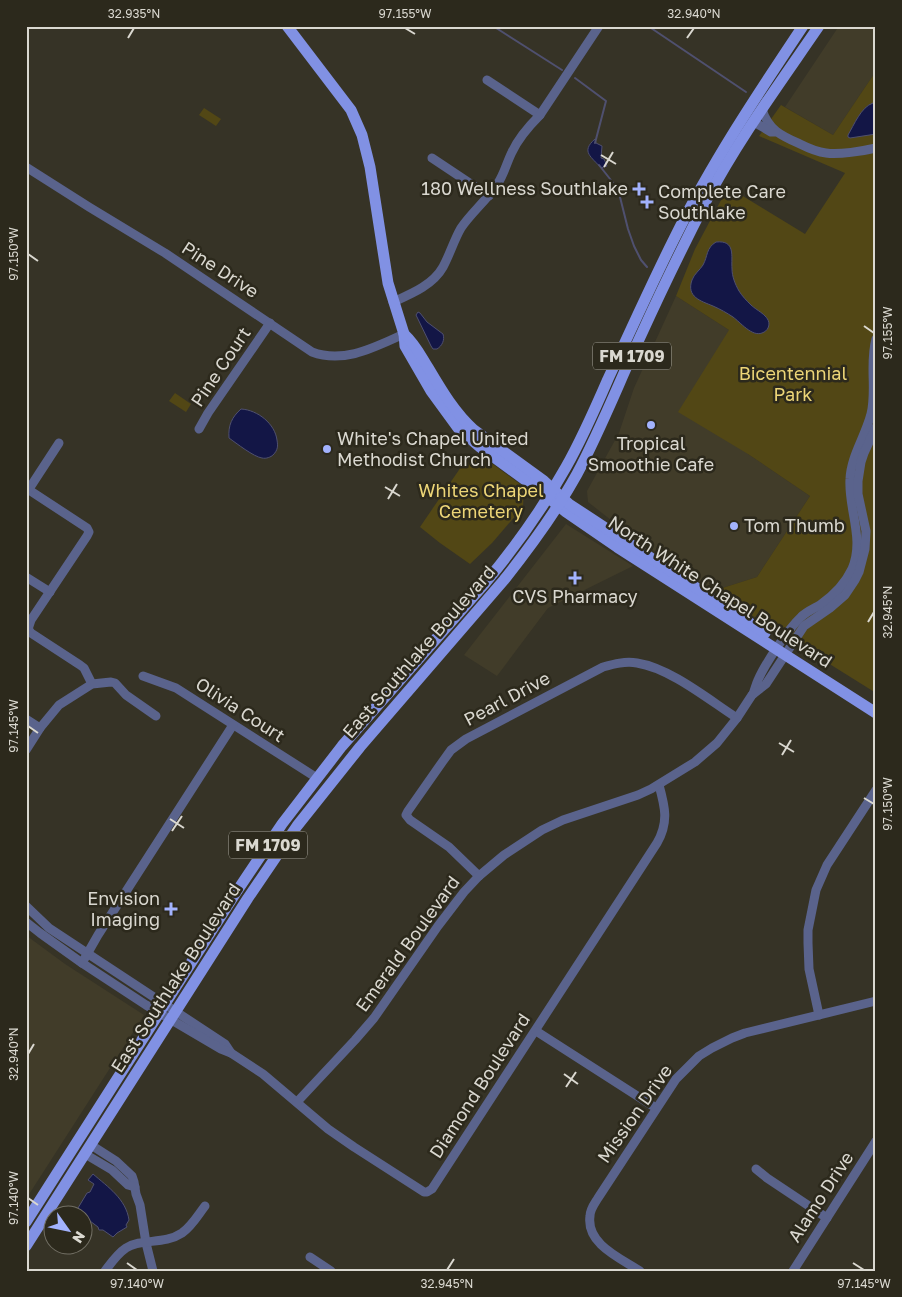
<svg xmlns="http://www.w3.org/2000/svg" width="902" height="1297" font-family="'Golos Text',sans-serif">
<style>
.built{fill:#413c29}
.green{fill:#524715}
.water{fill:#131646;stroke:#4f506f}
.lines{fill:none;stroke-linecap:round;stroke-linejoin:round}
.stream{stroke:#4f506f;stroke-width:2}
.minor{stroke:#5a638c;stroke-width:9}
.major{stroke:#8191e4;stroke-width:11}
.ticks{fill:none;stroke:#dad8d0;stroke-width:2}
.poi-dot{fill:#a2b2fd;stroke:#2c291c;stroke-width:2}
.labels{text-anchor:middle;stroke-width:5;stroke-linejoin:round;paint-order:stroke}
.shield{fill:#2c291c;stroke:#a6a49a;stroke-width:1}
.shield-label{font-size:16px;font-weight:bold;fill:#dad8d0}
.poi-label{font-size:18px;fill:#dad8d0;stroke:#2c291c;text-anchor:start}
.street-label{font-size:18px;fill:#dad8d0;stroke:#2c291c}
.park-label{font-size:18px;fill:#ecd577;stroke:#2c291c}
.neatline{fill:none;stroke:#dad8d0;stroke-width:2}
.ticks-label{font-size:12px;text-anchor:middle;fill:#dad8d0}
</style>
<rect width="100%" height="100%" fill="#363326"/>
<!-- built -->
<g class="built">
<polygon points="839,26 876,26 876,71 833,135 785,107"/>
<polygon points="676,296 729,330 748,454 810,496 757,577 713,591 625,531 588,502 587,491 619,433 634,388"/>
<polygon points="566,524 633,566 548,608 497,676 464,655"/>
<polygon points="26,936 27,936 65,964 144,1015 26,1199"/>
</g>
<!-- green -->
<g class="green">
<polygon points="876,71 876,693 713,591 757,577 810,496 748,454 678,412 729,330 676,296 695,249 728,187 805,234 845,173 759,136 781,105 833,135"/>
<polygon points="204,108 221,119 216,126 199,115"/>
<polygon points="175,393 191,404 186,412 169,401"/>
<polygon points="483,457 524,487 523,507 492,543 470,564 440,543 420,527 463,464"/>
</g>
<!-- water -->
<g class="water">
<path d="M873,103L876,104V134L850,138L848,137V135C854,125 861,107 873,103Z"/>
<path d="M595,139L596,143L602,146L601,158L604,159L607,166L601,168C592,157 580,152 595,139Z"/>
<path d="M716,242C736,240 731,256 732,269C732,276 735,284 739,291C742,296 747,301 751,305C757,311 773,317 768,328C767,330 765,332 762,333C752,337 740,322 733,317C727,313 720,309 713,306C701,301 686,297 692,280C694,274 700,270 703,265C708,256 706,248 716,242Z"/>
<path d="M418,312L420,313L427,322L443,334C445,340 442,346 437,349H433L431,346L416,315Z"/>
<path d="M241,409C258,410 275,424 277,440C278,446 278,450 273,455C271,457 266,459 262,458C254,457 236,443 229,438C228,425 232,417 241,409Z"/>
<path d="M93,1174C108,1187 126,1199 129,1220L126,1225L127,1227L117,1233L113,1237L103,1230H99L98,1227L90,1221L83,1219L82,1214H76L75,1213L87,1193L90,1192L94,1184L88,1180Z"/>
</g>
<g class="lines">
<!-- stream -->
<g class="stream">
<polyline points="493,26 562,70"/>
<polyline points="648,26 746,92"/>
<polyline points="575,78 606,101 595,143"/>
<polyline points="599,165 618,189 628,229 634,246 641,260 647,267"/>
</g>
<!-- minor -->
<g class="minor">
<polyline points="487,80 540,115"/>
<path d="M762,109C768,130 782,136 800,144C808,148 817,152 826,153C839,155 863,151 876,148"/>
<polyline points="754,122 771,132 775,132"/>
<polyline points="432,158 489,196"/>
<path d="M26,167L89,207L165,253L312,352C344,364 375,347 404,334"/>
<path d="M393,302C411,294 433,285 443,267C450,254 454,240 461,228C472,212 487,200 498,183C504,174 507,162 512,152C519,137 529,126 540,115L599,26"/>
<polyline points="199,429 208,413 270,323"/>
<polyline points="26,488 87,528 89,532 87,536 31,620 28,629 31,633 80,665 84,668 92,684"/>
<polyline points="29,489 59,443"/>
<polyline points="26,577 50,592"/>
<polyline points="143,676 176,688 317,778"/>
<path d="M753,694C755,689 756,684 758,680C765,664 788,629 801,617C806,612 813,609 820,605C833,596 845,584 852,569C865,539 848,509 850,479C851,456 865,437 871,414C877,390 869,364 876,339"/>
<polyline points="26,719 40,728"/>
<polyline points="26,750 40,728 59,705 92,684 111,682 115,683 126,695 156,716"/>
<path d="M479,876L449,847L410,820L406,815L408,811L443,761L451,750L466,739L603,667C614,664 625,661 637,663C670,668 709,700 737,718"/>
<polyline points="26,906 49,928 225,1044 231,1053"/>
<path d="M26,922L40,933L82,963L146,1005L221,1049L231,1053L263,1074L328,1129L354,1147L424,1192H427L432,1189L657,843C669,822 665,807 659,785"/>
<polyline points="82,963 98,935 233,725"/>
<polyline points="819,1015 809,969 808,943 808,930 816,890 827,865 876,790"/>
<polyline points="536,1031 656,1108"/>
<polyline points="297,1102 355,1040 374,1018 438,926 464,892 479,876 504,855 542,830 563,820 638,795 651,789 695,762 717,743 737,718 752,695 766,684 804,626 830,608 845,595 855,580 859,572 865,549 866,531 858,494 858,481 861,462 864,453 876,427"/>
<polyline points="91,1145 116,1161 132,1176 134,1182 136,1194 140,1205 146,1243 153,1271"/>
<polyline points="85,1154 112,1170 128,1185 135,1187"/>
<polyline points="756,1169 767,1178 827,1218"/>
<polyline points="310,1257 331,1271"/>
<path d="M105,1271C111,1263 117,1254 126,1248C142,1238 164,1245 182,1233C192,1226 198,1215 205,1206"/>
<path d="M640,1271C620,1258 586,1244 590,1216C590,1209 595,1203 598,1198L676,1079L699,1056L712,1048L732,1038L745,1033L876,1001"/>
<polyline points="793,1271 876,1141"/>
</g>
<!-- major -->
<g class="major">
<polyline points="287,26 351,110 362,135 370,167 388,283 404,334 405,346 431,391 458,428 480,447 539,490 566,512 617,547 876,713"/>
<path d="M404,334C416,345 420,355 429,369C442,391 455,413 474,430L544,481L569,504L765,633"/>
<path d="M26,1222L235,894L282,824L342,746L486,582C516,546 543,508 566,467C582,439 595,409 608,379C630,332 651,285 674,239C711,164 757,95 803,26"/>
<path d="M26,1246L248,898L297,826L360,747L504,580C531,546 556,512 577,474C601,429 620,380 642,333C662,289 684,244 706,201C738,140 780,83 819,26"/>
</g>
</g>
<!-- ticks -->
<path class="ticks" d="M405,28L415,34M128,38L134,28M687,38L694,28M601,155L616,164M604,167L613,152M28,254L38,261M864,326L874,333M385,487L400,496M388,499L397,484M868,622L874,612M28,726L38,733M779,743L794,752M782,755L791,740M864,798L874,804M170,819L184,828M172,831L182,816M28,1054L34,1044M564,1074L578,1084M566,1087L576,1072M28,1198L38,1205M127,1263L137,1270M853,1263L864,1270M447,1270L454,1259"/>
<!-- markers -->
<g class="poi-dot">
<path d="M636.5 181.5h5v5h5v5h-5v5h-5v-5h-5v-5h5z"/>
<path d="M644.5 194.5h5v5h5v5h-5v5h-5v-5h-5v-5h5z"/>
<circle cx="651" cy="425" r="5"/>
<circle cx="327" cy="449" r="5"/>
<circle cx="734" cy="526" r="5"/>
<path d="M572.5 570.5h5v5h5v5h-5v5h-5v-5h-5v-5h5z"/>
<path d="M168.5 901.5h5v5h5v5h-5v5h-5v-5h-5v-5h5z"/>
</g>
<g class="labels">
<!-- shield labels -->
<g class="shield">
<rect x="593" y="342.5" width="78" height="27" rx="4"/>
<rect x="229" y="831.5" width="78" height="27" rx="4"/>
</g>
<g class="shield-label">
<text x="632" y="362">FM 1709</text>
<text x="268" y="851">FM 1709</text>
</g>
<!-- poi labels -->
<g class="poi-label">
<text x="628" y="195" text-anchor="end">180 Wellness Southlake</text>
<text x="658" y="198">Complete Care<tspan x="658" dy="21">Southlake</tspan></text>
<text x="337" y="445">White's Chapel United<tspan x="337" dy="21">Methodist Church</tspan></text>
<text x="651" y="450" text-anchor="middle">Tropical<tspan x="651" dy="21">Smoothie Cafe</tspan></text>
<text x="744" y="532">Tom Thumb</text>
<text x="575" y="603" text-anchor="middle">CVS Pharmacy</text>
<text x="160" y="905" text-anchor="end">Envision<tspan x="160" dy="21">Imaging</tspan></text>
</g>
<!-- street labels -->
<g class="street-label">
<text transform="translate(220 270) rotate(33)" y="6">Pine Drive</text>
<text transform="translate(221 367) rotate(-56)" y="6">Pine Court</text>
<text transform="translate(720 592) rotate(33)" y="6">North White Chapel Boulevard</text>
<text transform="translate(419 652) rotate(-49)" y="6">East Southlake Boulevard</text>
<text transform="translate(507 699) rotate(-28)" y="6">Pearl Drive</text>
<text transform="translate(240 710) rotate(33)" y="6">Olivia Court</text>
<text transform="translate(408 944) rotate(-54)" y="6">Emerald Boulevard</text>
<text transform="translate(176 978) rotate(-57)" y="6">East Southlake Boulevard</text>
<text transform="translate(480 1086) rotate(-57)" y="6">Diamond Boulevard</text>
<text transform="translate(635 1114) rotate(-55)" y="6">Mission Drive</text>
<text transform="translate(821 1197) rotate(-57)" y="6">Alamo Drive</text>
</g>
<!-- park labels -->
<g class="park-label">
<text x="793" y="380">Bicentennial<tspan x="793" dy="21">Park</tspan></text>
<text x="481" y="497">Whites Chapel<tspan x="481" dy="21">Cemetery</tspan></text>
</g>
</g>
<!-- border -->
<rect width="902" height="1297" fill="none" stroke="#2c291c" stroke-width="55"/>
<!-- north arrow -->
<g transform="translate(68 1230) rotate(123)"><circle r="24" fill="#2c291c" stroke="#726f64"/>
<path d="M0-4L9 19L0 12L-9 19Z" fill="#a2b2fd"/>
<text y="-8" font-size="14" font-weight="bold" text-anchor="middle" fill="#dad8d0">N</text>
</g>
<rect x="28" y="28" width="846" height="1242" class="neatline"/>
<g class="ticks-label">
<text x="134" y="18">32.935°N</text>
<text x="405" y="18">97.155°W</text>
<text x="694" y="18">32.940°N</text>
<text transform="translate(14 254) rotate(-90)" y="4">97.150°W</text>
<text transform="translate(888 333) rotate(-90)" y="4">97.155°W</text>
<text transform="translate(888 612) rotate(-90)" y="4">32.945°N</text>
<text transform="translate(14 726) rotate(-90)" y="4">97.145°W</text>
<text transform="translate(888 804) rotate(-90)" y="4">97.150°W</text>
<text transform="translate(14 1054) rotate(-90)" y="4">32.940°N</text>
<text transform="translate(14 1198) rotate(-90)" y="4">97.140°W</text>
<text x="137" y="1288">97.140°W</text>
<text x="447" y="1288">32.945°N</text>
<text x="864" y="1288">97.145°W</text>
</g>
</svg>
